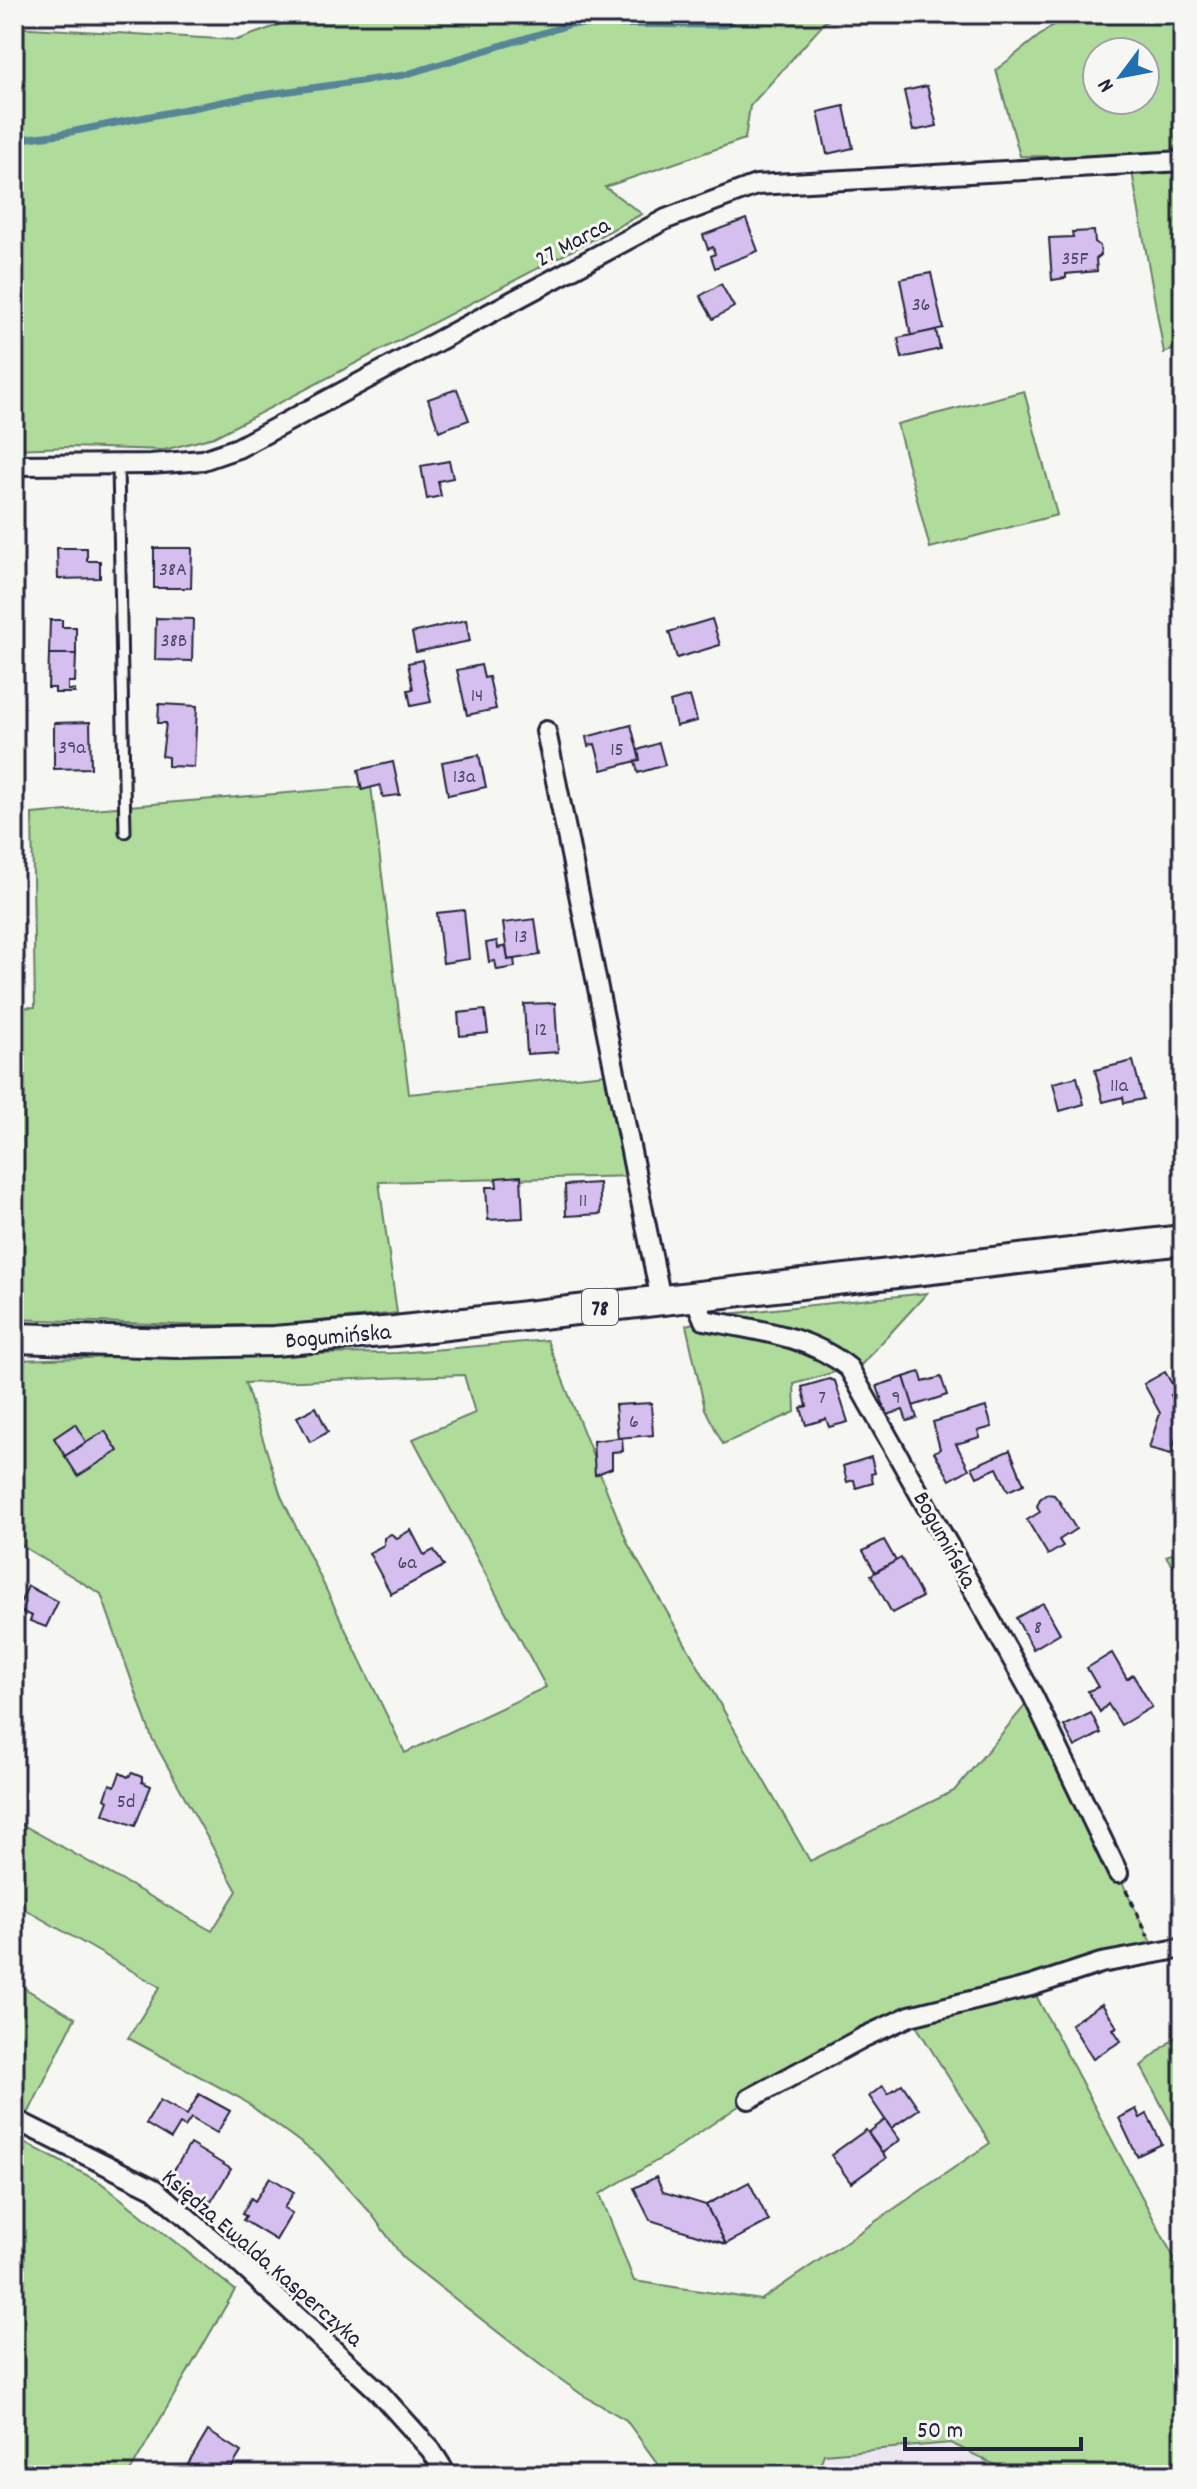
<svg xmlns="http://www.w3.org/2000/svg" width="1197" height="2489" font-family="Dekko,sans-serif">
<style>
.built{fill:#ece6f1}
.green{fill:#afdc9a;stroke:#687f6a;stroke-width:2;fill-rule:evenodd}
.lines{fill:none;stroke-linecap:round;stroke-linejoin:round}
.stream{stroke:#568597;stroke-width:7}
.building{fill:#d5bfef;stroke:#22223b;stroke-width:2}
.service-casing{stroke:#22223b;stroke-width:15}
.minor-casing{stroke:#22223b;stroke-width:24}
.primary-casing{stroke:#22223b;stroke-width:34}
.path{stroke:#22223b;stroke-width:4;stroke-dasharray:6 6;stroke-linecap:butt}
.service{stroke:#f6f6f2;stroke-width:9}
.minor{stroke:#f6f6f2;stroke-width:18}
.primary{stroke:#f6f6f2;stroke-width:28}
.labels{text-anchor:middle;stroke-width:6;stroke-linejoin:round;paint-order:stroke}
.number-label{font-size:20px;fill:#4f4968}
.shield{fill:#f6f6f2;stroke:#626272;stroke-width:2}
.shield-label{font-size:22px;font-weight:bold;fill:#22223b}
.street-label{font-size:24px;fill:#22223b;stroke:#f6f6f2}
</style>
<rect width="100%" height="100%" fill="#f6f6f2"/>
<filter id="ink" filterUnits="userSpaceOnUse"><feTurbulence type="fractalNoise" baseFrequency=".0125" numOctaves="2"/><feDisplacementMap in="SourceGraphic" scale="16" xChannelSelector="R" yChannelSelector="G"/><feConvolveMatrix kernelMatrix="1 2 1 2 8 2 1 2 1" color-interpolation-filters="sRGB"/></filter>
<g filter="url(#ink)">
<!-- built -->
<polygon class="built" points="951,2443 1015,2475 816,2475 824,2454"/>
<!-- green -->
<g class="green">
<polygon points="309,14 841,14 826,21 750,106 745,139 605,187 642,214 214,437 164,450 70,447 14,449 14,27 237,40"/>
<path d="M1067,14H1183V154L1119,157L1020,156L996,70ZM1097,52H1145V100H1097Z"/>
<polygon points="1183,168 1183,346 1164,353 1132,172"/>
<polygon points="1024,391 1057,515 930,548 897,424"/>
<polygon points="371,786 409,1094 615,1073 636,1176 379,1182 397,1313 281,1325 181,1325 14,1319 14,1008 35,1007 32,814"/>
<polygon points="927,1293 862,1364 794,1384 795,1412 723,1444 705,1409 686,1325 728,1314"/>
<path d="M547,1340L628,1544L810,1861L954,1791L1033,1696L1156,1953L1031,1986L1183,2275V2475H1015L951,2443L824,2454L816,2475H670L660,2467L626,2420L581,2394L539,2364L404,2259L370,2212L319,2156L240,2098L128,2038L160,1987L14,1903V1820L212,1931L237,1891L152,1738L101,1594L22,1546H14V1360L189,1355L397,1353ZM464,1375L475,1413L413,1439L546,1687L405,1753L281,1496L245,1383ZM910,2016L990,2143L761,2300L634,2281L600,2194L665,2156L749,2099Z"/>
<polygon points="1183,1550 1183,1582 1166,1556"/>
<polygon points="14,1982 75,2018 28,2114 14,2108"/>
<polygon points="1183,2031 1183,2146 1141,2066"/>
<polygon points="14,2137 100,2182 235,2290 128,2475 14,2475"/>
</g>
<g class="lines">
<!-- stream -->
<polyline class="stream" points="14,140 60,134 247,97 404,75 572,24 724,25 741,14"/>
</g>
<!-- building -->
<g class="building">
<polygon points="927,86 937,126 913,131 904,91"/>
<polygon points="844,106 853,148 827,154 818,112"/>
<polygon points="746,219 758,251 715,268 711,256 715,254 713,247 708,249 703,235"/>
<polygon points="1094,231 1095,242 1100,246 1101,255 1096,259 1097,271 1066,274 1066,278 1052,280 1049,238 1073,237 1072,232"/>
<polygon points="931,273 943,328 911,336 900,279"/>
<polygon points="721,284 734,307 713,319 700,296"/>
<polygon points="936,330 940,349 902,358 898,338"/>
<polygon points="457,389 469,420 439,431 428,399"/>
<polygon points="449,461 453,478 438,481 441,496 427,499 421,466"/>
<polygon points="57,548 87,548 87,561 100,561 100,578 58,579"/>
<polygon points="154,548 192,548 191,588 154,588"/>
<polygon points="156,618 193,619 192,661 155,660"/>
<polygon points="712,619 720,645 677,658 669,632"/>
<polygon points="50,620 62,620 62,627 76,627 76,654 49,654"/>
<polygon points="466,620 470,641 416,652 412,633"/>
<polygon points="49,654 76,654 75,682 68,682 68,690 75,690 75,693 55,693 55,688 48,688"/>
<polygon points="422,660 431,702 411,706 408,690 413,689 408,663"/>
<polygon points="481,665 484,678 489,677 496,709 467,715 457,670"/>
<polygon points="690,696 697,721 676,726 670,702"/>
<polygon points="159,704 197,706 194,767 168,766 168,757 162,756 166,723 158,723"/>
<polygon points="90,722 91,768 54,769 54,723"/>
<polygon points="631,725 640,760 602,770 595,744 588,746 586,737"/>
<polygon points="659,743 665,765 638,773 635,761 640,760 638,750"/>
<polygon points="479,755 486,787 448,795 442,762"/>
<polygon points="393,762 400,795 383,797 380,785 362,790 358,770"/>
<polygon points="464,910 469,959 443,963 437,913"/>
<polygon points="535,919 540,955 508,960 503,923"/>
<polygon points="497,941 498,948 506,946 508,960 514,959 515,967 497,970 495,961 489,962 486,943"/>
<polygon points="555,1003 558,1052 527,1054 524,1004"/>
<polygon points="485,1010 488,1033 460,1036 458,1013"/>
<polygon points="1133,1061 1143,1099 1124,1103 1123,1097 1103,1102 1095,1070"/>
<polygon points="1077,1077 1084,1104 1060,1111 1053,1083"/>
<polygon points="521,1176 523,1218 488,1220 486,1187 497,1187 496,1178"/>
<polygon points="599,1183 601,1214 566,1216 565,1185"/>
<polygon points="920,1372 923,1382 941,1377 947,1395 913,1406 904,1377"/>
<polygon points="1165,1372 1177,1392 1171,1395 1174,1400 1183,1395 1183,1425 1179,1428 1171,1454 1149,1448 1160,1413 1144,1384"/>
<polygon points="904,1377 917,1418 907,1421 903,1410 887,1415 877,1386"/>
<polygon points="829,1379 835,1381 848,1422 829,1427 826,1419 806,1425 801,1408 807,1406 802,1387"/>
<polygon points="651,1403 653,1435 618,1438 615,1405"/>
<polygon points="316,1407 328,1432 310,1442 297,1417"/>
<polygon points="986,1407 992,1427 978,1431 980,1437 956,1444 969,1469 950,1480 934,1452 940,1449 933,1422"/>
<polygon points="75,1424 86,1442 65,1456 54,1438"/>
<polygon points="105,1431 118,1451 78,1476 65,1456"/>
<polygon points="618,1438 622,1438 623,1451 612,1452 612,1468 595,1475 593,1441"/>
<polygon points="1010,1450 1024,1484 1008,1491 997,1468 977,1477 972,1467"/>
<polygon points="871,1457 875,1473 871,1474 873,1483 856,1488 854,1480 847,1482 843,1466"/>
<polygon points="1047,1494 1054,1495 1059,1501 1076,1529 1059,1540 1063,1546 1048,1555 1027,1520 1040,1512 1037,1506 1040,1499"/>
<polygon points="411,1530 424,1555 434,1550 444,1566 391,1594 369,1553 384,1545 384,1538 391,1534 397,1538"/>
<polygon points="884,1540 896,1561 875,1572 863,1551"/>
<polygon points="901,1558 922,1597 892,1613 871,1575"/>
<polygon points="28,1586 58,1602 46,1627 30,1621 32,1616 17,1610"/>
<polygon points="1043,1603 1060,1633 1033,1649 1016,1618"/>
<polygon points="1112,1653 1127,1679 1133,1675 1152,1707 1121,1725 1108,1704 1100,1712 1088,1691 1098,1687 1087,1668"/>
<polygon points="1091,1713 1101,1733 1075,1747 1064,1726"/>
<polygon points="120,1773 128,1777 132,1773 142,1777 142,1782 151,1786 135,1826 103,1814 108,1801 105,1799 110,1784 115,1786"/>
<polygon points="1102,2004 1117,2027 1113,2029 1121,2041 1093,2059 1071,2024"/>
<polygon points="902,2084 919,2109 891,2128 869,2096 883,2086 888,2094"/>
<polygon points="199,2094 230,2111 217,2133 191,2118 185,2127 180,2124 171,2139 146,2124 160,2100 187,2115"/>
<polygon points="1136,2109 1140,2118 1147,2114 1162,2144 1137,2156 1119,2118"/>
<polygon points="885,2120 900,2140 882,2153 868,2133"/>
<polygon points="866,2130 886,2158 851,2183 831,2155"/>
<polygon points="190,2144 231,2169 211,2202 169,2178"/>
<polygon points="270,2177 294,2192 284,2208 292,2213 276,2240 243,2220 246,2216 242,2214 251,2198 255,2201"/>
<polygon points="656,2177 663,2192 706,2205 726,2244 650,2220 634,2188"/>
<polygon points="749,2182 769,2221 726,2244 706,2205"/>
<polygon points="208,2431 241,2452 227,2475 202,2475 187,2466"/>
</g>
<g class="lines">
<defs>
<polyline id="service" points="118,465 125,832"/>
<g id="minor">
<polyline points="14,465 150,464 203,460 238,448 666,219 756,185 1183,161"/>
<polyline points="546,731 661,1300"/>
<path d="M695,1298L704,1320C755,1330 809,1335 849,1368L1033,1696L1118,1873"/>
<polyline points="749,2099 864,2037 910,2016 1031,1986 1101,1963 1183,1948"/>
<polyline points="14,2119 154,2189 227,2252 377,2390 431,2450 447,2475"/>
</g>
<polyline id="primary" points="14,1338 176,1343 274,1341 395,1331 1183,1240"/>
</defs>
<!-- service casing -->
<use href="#service" class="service-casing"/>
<!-- minor casing -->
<use href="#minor" class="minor-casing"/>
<!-- primary casing -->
<use href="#primary" class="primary-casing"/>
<!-- path -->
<polyline class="path" points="1126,1890 1148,1936"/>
<!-- service -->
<use href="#service" class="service"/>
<!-- minor -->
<use href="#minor" class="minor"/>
<!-- primary -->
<use href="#primary" class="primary"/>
</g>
</g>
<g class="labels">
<!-- number labels -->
<g class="number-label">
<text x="1075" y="264">35F</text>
<text x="921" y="310">36</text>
<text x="173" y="575">38A</text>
<text x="174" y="646">38B</text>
<text x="477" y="701">14</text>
<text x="72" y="753">39a</text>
<text x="617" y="755">15</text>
<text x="464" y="782">13a</text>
<text x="521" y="942">13</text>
<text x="541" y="1035">12</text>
<text x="1119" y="1091">11a</text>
<text x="583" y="1206">11</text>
<text x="822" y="1403">7</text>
<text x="896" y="1403">9</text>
<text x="634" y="1427">6</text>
<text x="407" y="1568">6a</text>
<text x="1038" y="1633">8</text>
<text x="126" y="1807">5d</text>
</g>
<!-- shield labels -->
<rect class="shield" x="582" y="1289" width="36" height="36" rx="6"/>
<g class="shield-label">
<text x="600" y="1315">78</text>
</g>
<!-- street labels -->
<g class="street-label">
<text transform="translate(572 241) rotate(-28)" y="8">27 Marca</text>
<text transform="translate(338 1335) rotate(-5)" y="8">Bogumińska</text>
<text transform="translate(946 1539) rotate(61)" y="8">Bogumińska</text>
<text transform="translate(263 2257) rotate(41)" y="8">Księdza Ewalda Kasperczyka</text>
</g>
</g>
<!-- margin -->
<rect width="1197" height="2489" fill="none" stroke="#f6f6f2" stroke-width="48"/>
<rect x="24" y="24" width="1149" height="2441" fill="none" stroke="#22223b" stroke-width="3" filter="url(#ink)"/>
<!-- north arrow -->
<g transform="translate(1121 76) rotate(238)"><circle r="38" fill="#f6f6f2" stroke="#a1a1a9" stroke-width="2"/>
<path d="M0-6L14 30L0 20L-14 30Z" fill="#1f6fb2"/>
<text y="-12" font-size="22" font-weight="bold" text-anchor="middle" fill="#22223b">N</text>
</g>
<!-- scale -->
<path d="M905 2437v12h176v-12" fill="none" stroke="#22223b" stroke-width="4"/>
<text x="917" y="2437" font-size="24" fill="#22223b" stroke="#f6f6f2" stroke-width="6" paint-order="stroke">50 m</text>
</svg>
